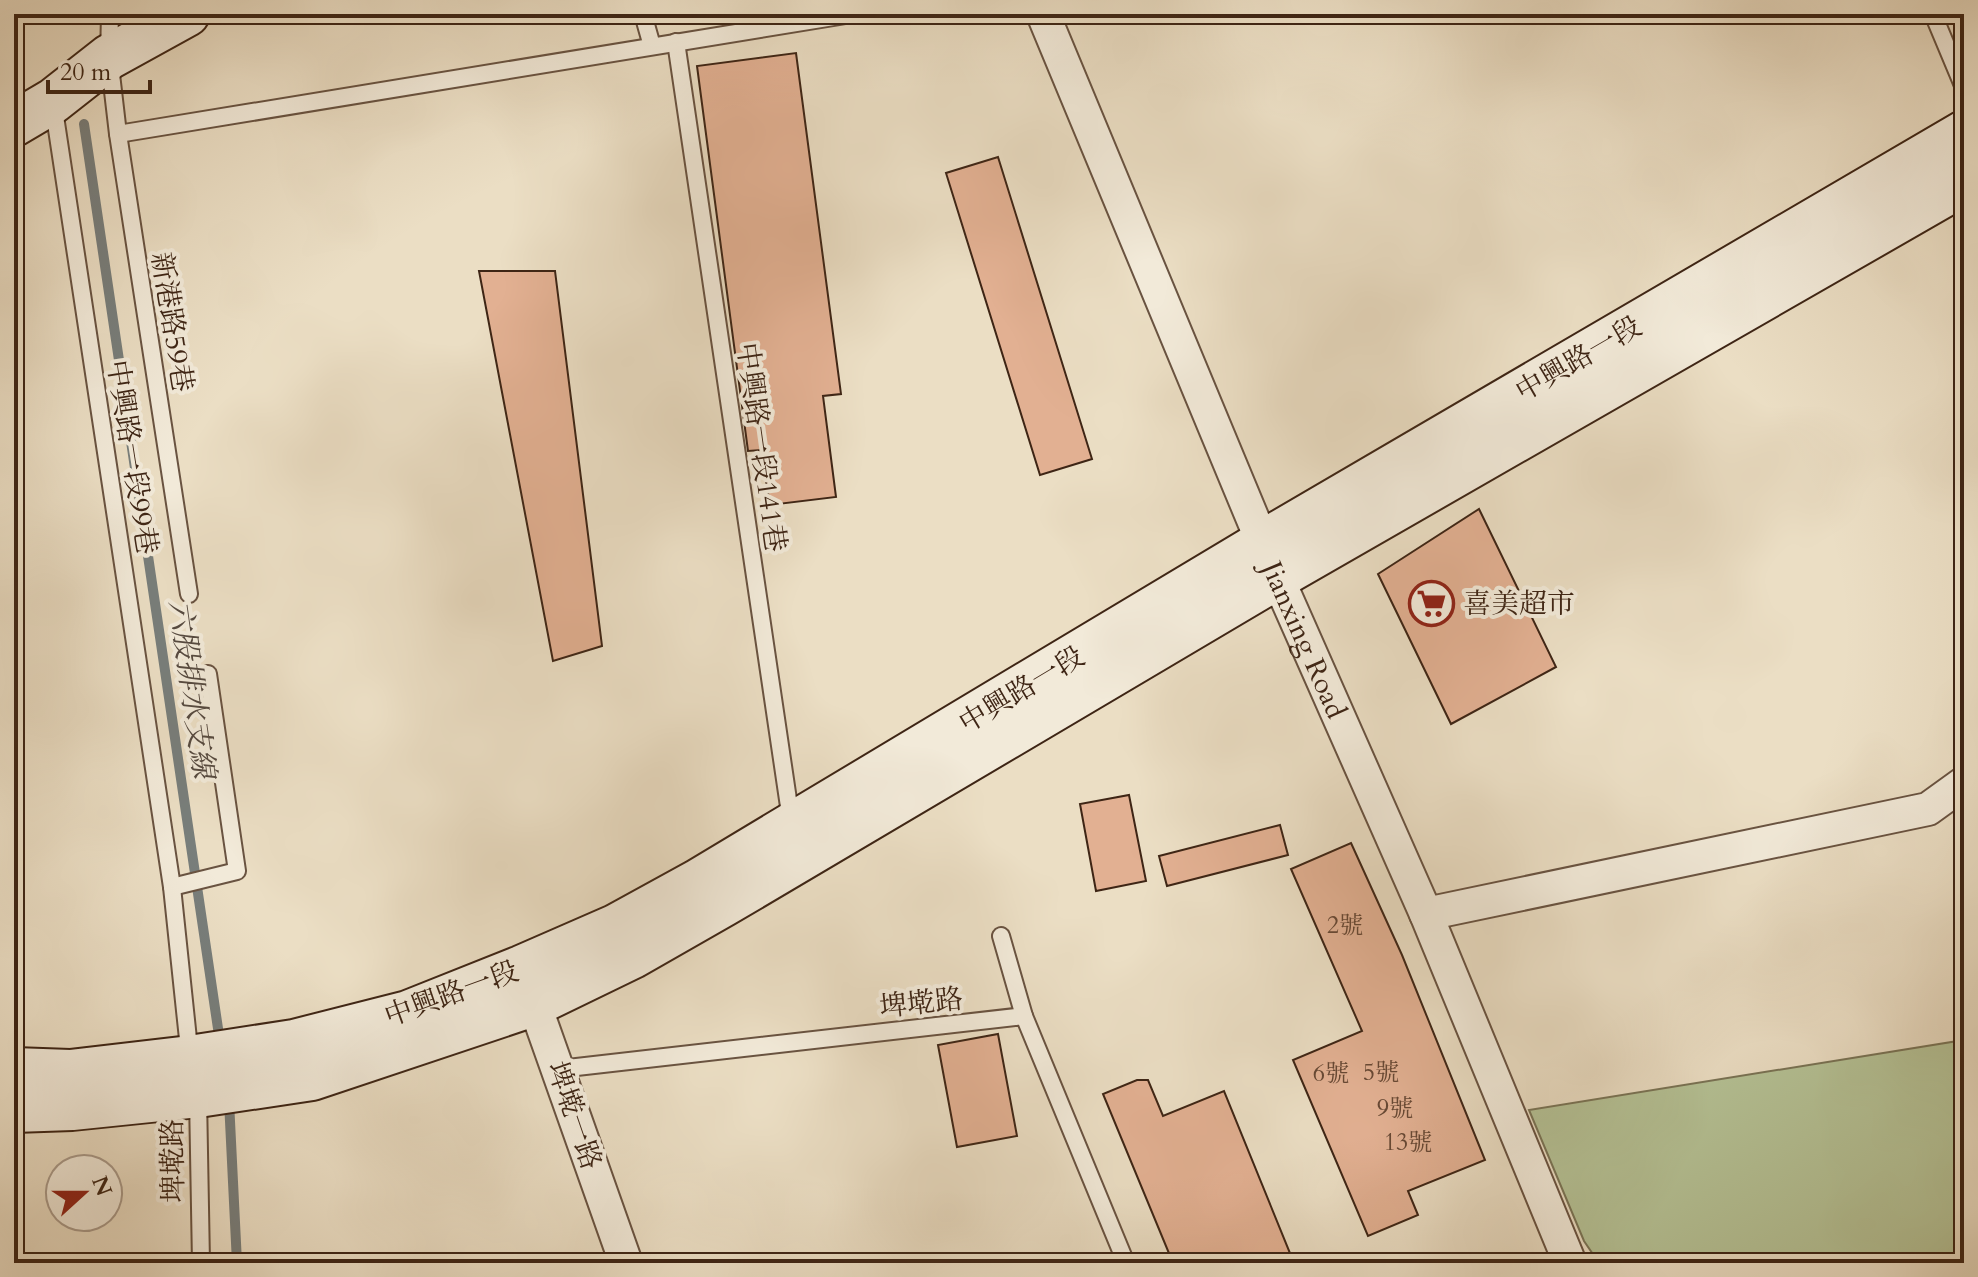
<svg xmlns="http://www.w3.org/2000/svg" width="1978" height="1277" font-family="Cardo,'Noto Serif TC',serif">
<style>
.green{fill:#b5c296;stroke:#7a7456;stroke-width:2}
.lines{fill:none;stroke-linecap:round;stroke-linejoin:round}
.stream{stroke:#787e7b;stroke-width:10}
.building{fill:#e2b092;stroke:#3e2515;stroke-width:2}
.lane-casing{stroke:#695341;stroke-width:20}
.street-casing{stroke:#695341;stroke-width:36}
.secondary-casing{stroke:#3e2515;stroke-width:48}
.lane{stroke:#f2ead9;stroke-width:16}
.street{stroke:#f2ead9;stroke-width:32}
.secondary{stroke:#f2ead9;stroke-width:44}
.labels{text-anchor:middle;stroke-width:8;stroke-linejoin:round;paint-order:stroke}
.number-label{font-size:24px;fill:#674834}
.street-label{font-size:28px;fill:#3e2515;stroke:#f2ead9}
.poi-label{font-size:28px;fill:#3e2515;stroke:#f2ead9;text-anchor:start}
.water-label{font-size:30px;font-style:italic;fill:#564a40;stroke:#f2ead9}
</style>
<rect width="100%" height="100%" fill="#ebdec4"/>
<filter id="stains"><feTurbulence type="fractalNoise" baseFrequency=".0025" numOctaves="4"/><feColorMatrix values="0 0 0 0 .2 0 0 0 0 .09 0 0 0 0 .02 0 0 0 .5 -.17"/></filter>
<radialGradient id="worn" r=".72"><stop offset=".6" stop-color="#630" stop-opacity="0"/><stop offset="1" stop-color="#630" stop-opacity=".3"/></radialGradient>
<!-- green -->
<polygon class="green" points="1964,1040 1964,1263 1599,1263 1584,1241 1529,1110"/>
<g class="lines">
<!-- stream -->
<g class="stream">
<polyline points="70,16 70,14"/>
<polyline points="84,124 220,1042"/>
<polyline points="229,1101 237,1263"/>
</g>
</g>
<!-- building -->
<g class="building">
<polygon points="796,53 841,394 823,396 836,497 770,505 761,450 748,451 697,66"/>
<polygon points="998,157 1092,459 1040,475 946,173"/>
<polygon points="479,271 555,271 602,646 553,661"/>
<polygon points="1479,509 1556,667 1451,724 1378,574"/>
<polygon points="1129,795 1146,881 1096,891 1080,804"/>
<polygon points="1280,825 1288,855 1167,886 1159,856"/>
<polygon points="1351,843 1402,955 1485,1160 1408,1191 1418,1215 1368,1236 1293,1060 1362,1031 1291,869"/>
<polygon points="998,1034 1017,1136 957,1147 938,1045"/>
<polygon points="1137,1080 1148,1080 1163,1116 1224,1091 1294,1263 1173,1263 1103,1094"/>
</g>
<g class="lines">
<defs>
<g id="lane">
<polyline points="110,14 109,57 118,134 189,594"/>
<polyline points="643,14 652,46"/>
<polyline points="1933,14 1964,88"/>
<polyline points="676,42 791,820"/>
<polyline points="53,103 172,887 190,1058"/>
<polyline points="118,134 852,14"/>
<polyline points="172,887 237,871 208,674"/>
<polyline points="1001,936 1024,1016"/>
<polyline points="559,1069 1024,1016 1126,1263"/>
<polyline points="198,1097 201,1263"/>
</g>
<g id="street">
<path id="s1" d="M1043,14L1277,577L1426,914L1570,1263"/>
<polyline points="1426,914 1928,809 1964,783"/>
<polyline points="527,983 626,1263"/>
</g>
<g id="secondary">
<polyline points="14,124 53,101 109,57 187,14"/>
<polyline points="14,1070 70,1072 190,1058 294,1042 408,1013 521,968 615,927 697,882 1264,542 1964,133"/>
<polyline points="14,1110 72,1108 198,1095 312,1078 536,1003 633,956 724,904 1277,577 1964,183"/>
</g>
</defs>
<!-- lane casing -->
<use href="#lane" class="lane-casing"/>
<!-- street casing -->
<use href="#street" class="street-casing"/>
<!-- secondary casing -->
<use href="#secondary" class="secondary-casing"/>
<!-- lane -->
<use href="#lane" class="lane"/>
<!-- street -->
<use href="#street" class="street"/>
<!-- secondary -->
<use href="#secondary" class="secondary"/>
</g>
<!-- icons -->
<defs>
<symbol id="supermarket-ring" viewBox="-11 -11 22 22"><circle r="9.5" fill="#f2ead9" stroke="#8f2418" stroke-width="1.5"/><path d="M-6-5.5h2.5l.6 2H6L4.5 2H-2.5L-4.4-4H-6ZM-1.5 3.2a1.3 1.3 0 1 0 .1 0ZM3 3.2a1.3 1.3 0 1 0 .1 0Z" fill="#8f2418"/></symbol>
</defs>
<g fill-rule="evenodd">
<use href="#supermarket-ring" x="1406" y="578" width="51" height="51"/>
</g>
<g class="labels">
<!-- number labels -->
<g class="number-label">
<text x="1345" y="933">2號</text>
<text x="1381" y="1080">5號</text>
<text x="1331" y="1081">6號</text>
<text x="1395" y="1116">9號</text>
<text x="1408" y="1150">13號</text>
</g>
<!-- street labels -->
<g class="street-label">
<text transform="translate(173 322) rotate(81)" y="10">新港路59巷</text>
<text transform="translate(1578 358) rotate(-30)" y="10">中興路一段</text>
<text transform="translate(762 447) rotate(82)" y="10">中興路一段141巷</text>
<text transform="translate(133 457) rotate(81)" y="10">中興路一段99巷</text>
<text dy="10" stroke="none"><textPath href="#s1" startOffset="678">Jianxing Road</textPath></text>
<text transform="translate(1021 689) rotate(-31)" y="10">中興路一段</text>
<text transform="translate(451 993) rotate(-20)" y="10">中興路一段</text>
<text transform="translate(921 1002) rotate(-6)" y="10">埤墘路</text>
<text transform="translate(575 1115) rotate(71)" y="10">埤墘一路</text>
<text transform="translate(172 1161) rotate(-91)" y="10">埤墘路</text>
</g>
<!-- poi labels -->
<g class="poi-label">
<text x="1463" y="613">喜美超市</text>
</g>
<!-- water labels -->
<g class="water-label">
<text transform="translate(192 689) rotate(82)" y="10">六股排水支線</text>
</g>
</g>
<!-- margin -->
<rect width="1978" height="1277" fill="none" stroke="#ebdec4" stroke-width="48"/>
<rect x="16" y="16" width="1946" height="1245" fill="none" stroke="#3e2515" stroke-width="4"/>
<rect x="24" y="24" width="1930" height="1229" fill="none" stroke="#3e2515" stroke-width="2"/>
<!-- north arrow -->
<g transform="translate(84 1193) rotate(69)"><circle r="38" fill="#f2ead9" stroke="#aa9b8b" stroke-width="2"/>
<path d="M0-6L14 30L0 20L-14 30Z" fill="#8f2418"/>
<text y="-12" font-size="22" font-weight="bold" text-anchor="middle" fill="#3e2515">N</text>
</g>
<!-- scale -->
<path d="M48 80v12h102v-12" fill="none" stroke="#3e2515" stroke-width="4"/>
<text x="60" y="80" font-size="24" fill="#3e2515" stroke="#f2ead9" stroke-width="6" paint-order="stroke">20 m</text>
<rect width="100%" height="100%" filter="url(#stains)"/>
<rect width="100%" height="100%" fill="url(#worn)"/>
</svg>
